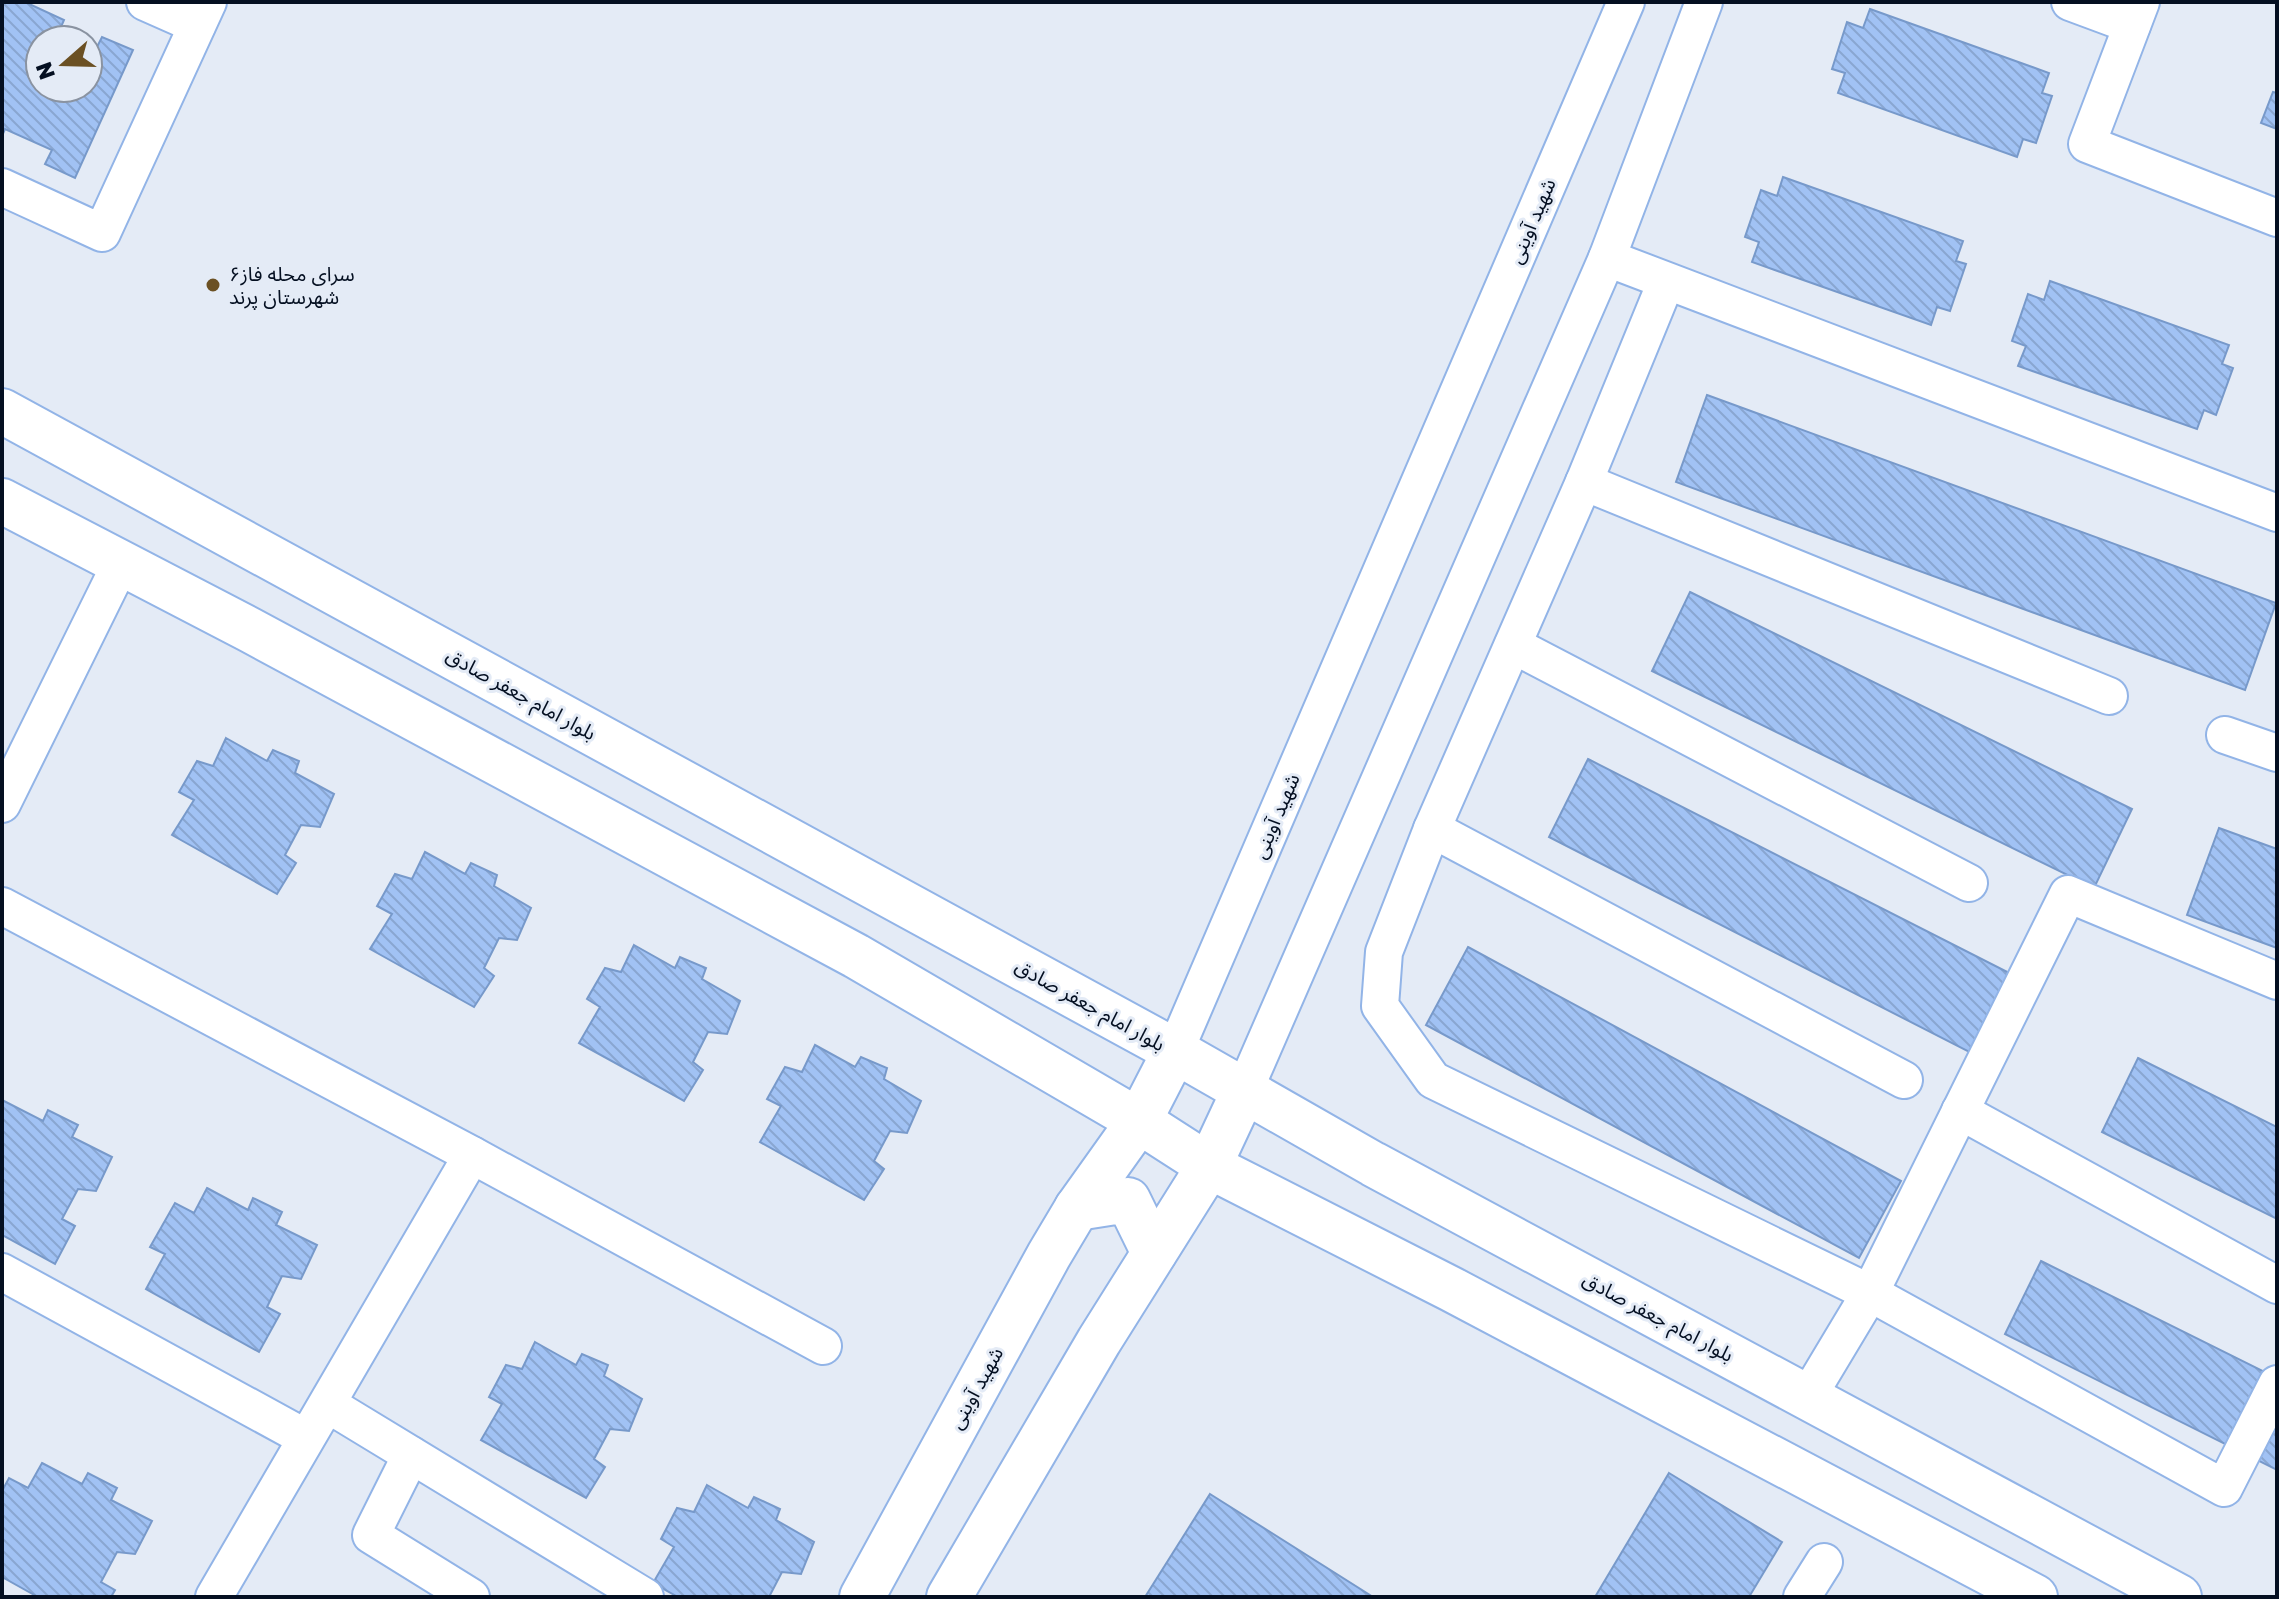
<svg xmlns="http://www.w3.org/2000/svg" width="2279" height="1599" font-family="'Golos Text','Noto Sans Arabic',sans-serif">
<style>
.building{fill:url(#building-back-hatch);stroke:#7799ca;stroke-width:2}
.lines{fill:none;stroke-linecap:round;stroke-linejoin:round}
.minor-casing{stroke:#92b4e7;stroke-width:40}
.tertiary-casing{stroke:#92b4e7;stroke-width:48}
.minor{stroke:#fff;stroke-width:36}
.tertiary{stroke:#fff;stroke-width:44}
.poi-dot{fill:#6b5023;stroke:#e4ebf6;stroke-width:3}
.labels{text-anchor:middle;stroke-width:6;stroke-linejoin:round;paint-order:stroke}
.street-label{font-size:20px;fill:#040f21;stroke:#e4ebf6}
.poi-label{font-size:20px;fill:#040f21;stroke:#e4ebf6;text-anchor:start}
</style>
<defs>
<pattern id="building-back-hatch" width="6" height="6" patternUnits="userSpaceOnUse" patternTransform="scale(2)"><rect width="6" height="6" fill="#a1c2f4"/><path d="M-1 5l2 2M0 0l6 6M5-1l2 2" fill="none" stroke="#89a6d1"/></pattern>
</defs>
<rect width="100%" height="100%" fill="#e4ebf6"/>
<!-- building -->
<g class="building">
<polygon points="2,2 25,2 64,20 57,36 65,40 40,40 40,88 88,88 88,50 94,53 102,37 133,50 75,178 45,164 52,150 5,129 2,136"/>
<polygon points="1870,9 2049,73 2042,93 2052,96 2036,143 2023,139 2017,157 1838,93 1845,73 1832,69 1847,22 1863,28"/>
<polygon points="2273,92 2277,93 2277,129 2261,123"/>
<polygon points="1783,177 1963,241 1956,261 1966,264 1950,311 1937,307 1931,325 1752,262 1759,242 1745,237 1761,190 1777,196"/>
<polygon points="2050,281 2229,345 2222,364 2233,368 2216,415 2204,410 2197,429 2018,366 2026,346 2012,341 2028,294 2044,300"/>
<polygon points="1707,395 2276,603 2245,690 1676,482"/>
<polygon points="1690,592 2132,809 2094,888 1652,671"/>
<polygon points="226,738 267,761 273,750 299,761 295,773 334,794 320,827 301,825 285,855 296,863 277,894 172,835 194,800 179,792 197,761 213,766"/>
<polygon points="1588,759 2027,982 1987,1061 1549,837"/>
<polygon points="2219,828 2277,849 2277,948 2187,915"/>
<polygon points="425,852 465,874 471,863 497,875 494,886 531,908 517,940 499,938 484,968 494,976 474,1007 370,949 392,914 377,906 395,874 412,879"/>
<polygon points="634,945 675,968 680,957 706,968 702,979 740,1001 727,1034 708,1032 693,1062 703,1070 684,1101 579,1043 600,1007 587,999 605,968 621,972"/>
<polygon points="1468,947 1901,1181 1859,1258 1426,1025"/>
<polygon points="815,1045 855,1067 861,1057 887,1068 884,1079 921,1101 907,1133 890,1131 874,1161 884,1169 864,1200 760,1142 781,1106 767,1099 785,1067 802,1072"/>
<polygon points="2138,1058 2277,1127 2277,1219 2102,1132"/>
<polygon points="2,1100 43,1121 48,1110 78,1125 72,1137 112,1157 96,1191 78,1189 62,1219 75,1226 55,1264 2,1235"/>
<polygon points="207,1188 248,1210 253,1198 282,1212 276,1225 317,1245 301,1279 282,1276 267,1307 280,1314 259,1352 146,1289 165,1254 150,1247 175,1203 194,1213"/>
<polygon points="2041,1261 2277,1378 2277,1470 2005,1334"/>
<polygon points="535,1342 576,1365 582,1354 608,1365 604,1376 642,1399 629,1431 610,1429 594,1459 605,1467 586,1498 481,1440 502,1404 489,1397 506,1365 522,1369"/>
<polygon points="42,1463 82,1484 88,1473 117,1488 111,1500 152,1521 135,1554 117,1552 101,1582 115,1590 111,1597 38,1597 2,1577 2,1491 9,1478 28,1488"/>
<polygon points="1669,1473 1782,1542 1749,1597 1595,1597"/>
<polygon points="707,1485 748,1508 754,1497 780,1509 776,1520 814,1542 801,1574 782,1572 769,1597 678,1597 653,1583 674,1547 661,1539 677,1508 694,1512"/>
<polygon points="1210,1494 1373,1597 1145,1597"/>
</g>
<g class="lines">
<defs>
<g id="minor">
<polyline points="145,2 197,25"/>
<polyline points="2070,2 2132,25"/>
<polyline points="2141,2 2087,144 2277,218"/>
<polyline points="2,187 102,233 208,2"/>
<polyline points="1607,258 2277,513"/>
<polyline points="1666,282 1584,482 1432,829 1384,952 1380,1006 1433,1080 1870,1293 2224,1488 2277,1384"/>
<polyline points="1584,482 2109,696"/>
<polyline points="1513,645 1969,883"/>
<polyline points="2225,735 2277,753"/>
<polyline points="2,804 121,563"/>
<polyline points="1432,829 1904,1080"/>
<polyline points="2,906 472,1155 823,1346"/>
<polyline points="1175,1051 1626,2"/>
<polyline points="1244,1091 1607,258 1704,2"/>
<polyline points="1960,1111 2277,1285"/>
<polyline points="2,1272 306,1438"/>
<polyline points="1807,1398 1870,1293 2068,894 2277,981"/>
<polyline points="329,1405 645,1597"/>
<polyline points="411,1455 371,1535 471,1597"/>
<polyline points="214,1597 472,1155"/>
<polyline points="1802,1597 1824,1562"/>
</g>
<g id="tertiary">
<polyline points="2,411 1175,1051 1373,1164 2179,1597"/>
<polyline points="2,501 250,630 856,956 1139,1121 1209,1166 1451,1289 2035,1597"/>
<polyline points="1077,1208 1128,1200 1154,1253"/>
<polyline points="862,1597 1049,1255 1077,1208 1139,1121 1175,1051"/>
<polyline points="949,1597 1099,1341 1209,1166 1244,1091"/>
</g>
</defs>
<!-- minor casing -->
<use href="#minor" class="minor-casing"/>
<!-- tertiary casing -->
<use href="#tertiary" class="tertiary-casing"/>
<!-- minor -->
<use href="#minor" class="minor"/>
<!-- tertiary -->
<use href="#tertiary" class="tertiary"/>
</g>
<!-- markers -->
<circle class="poi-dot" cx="213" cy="285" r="8"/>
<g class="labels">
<!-- street labels -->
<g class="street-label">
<text transform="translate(1532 221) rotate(-67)" y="7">شهید آوینی</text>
<text transform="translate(521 694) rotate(29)" y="7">بلوار امام جعفر صادق</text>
<text transform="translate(1276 816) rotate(-67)" y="7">شهید آوینی</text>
<text transform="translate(1090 1005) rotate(29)" y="7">بلوار امام جعفر صادق</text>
<text transform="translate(1658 1317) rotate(28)" y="7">بلوار امام جعفر صادق</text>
<text transform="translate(976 1388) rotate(-61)" y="7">شهید آوینی</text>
</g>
<!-- poi labels -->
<g class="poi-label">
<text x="229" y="281">سرای محله فاز۶<tspan x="229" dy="23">شهرستان پرند</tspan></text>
</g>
</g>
<!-- border -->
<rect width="2279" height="1599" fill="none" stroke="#040f21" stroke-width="8"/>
<!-- north arrow -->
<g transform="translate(64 64) rotate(250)"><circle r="38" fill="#e4ebf6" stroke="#8a93a1" stroke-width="2"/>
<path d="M0-6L14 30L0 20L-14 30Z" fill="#6b5023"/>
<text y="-12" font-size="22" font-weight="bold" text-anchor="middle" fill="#040f21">N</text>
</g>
</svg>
